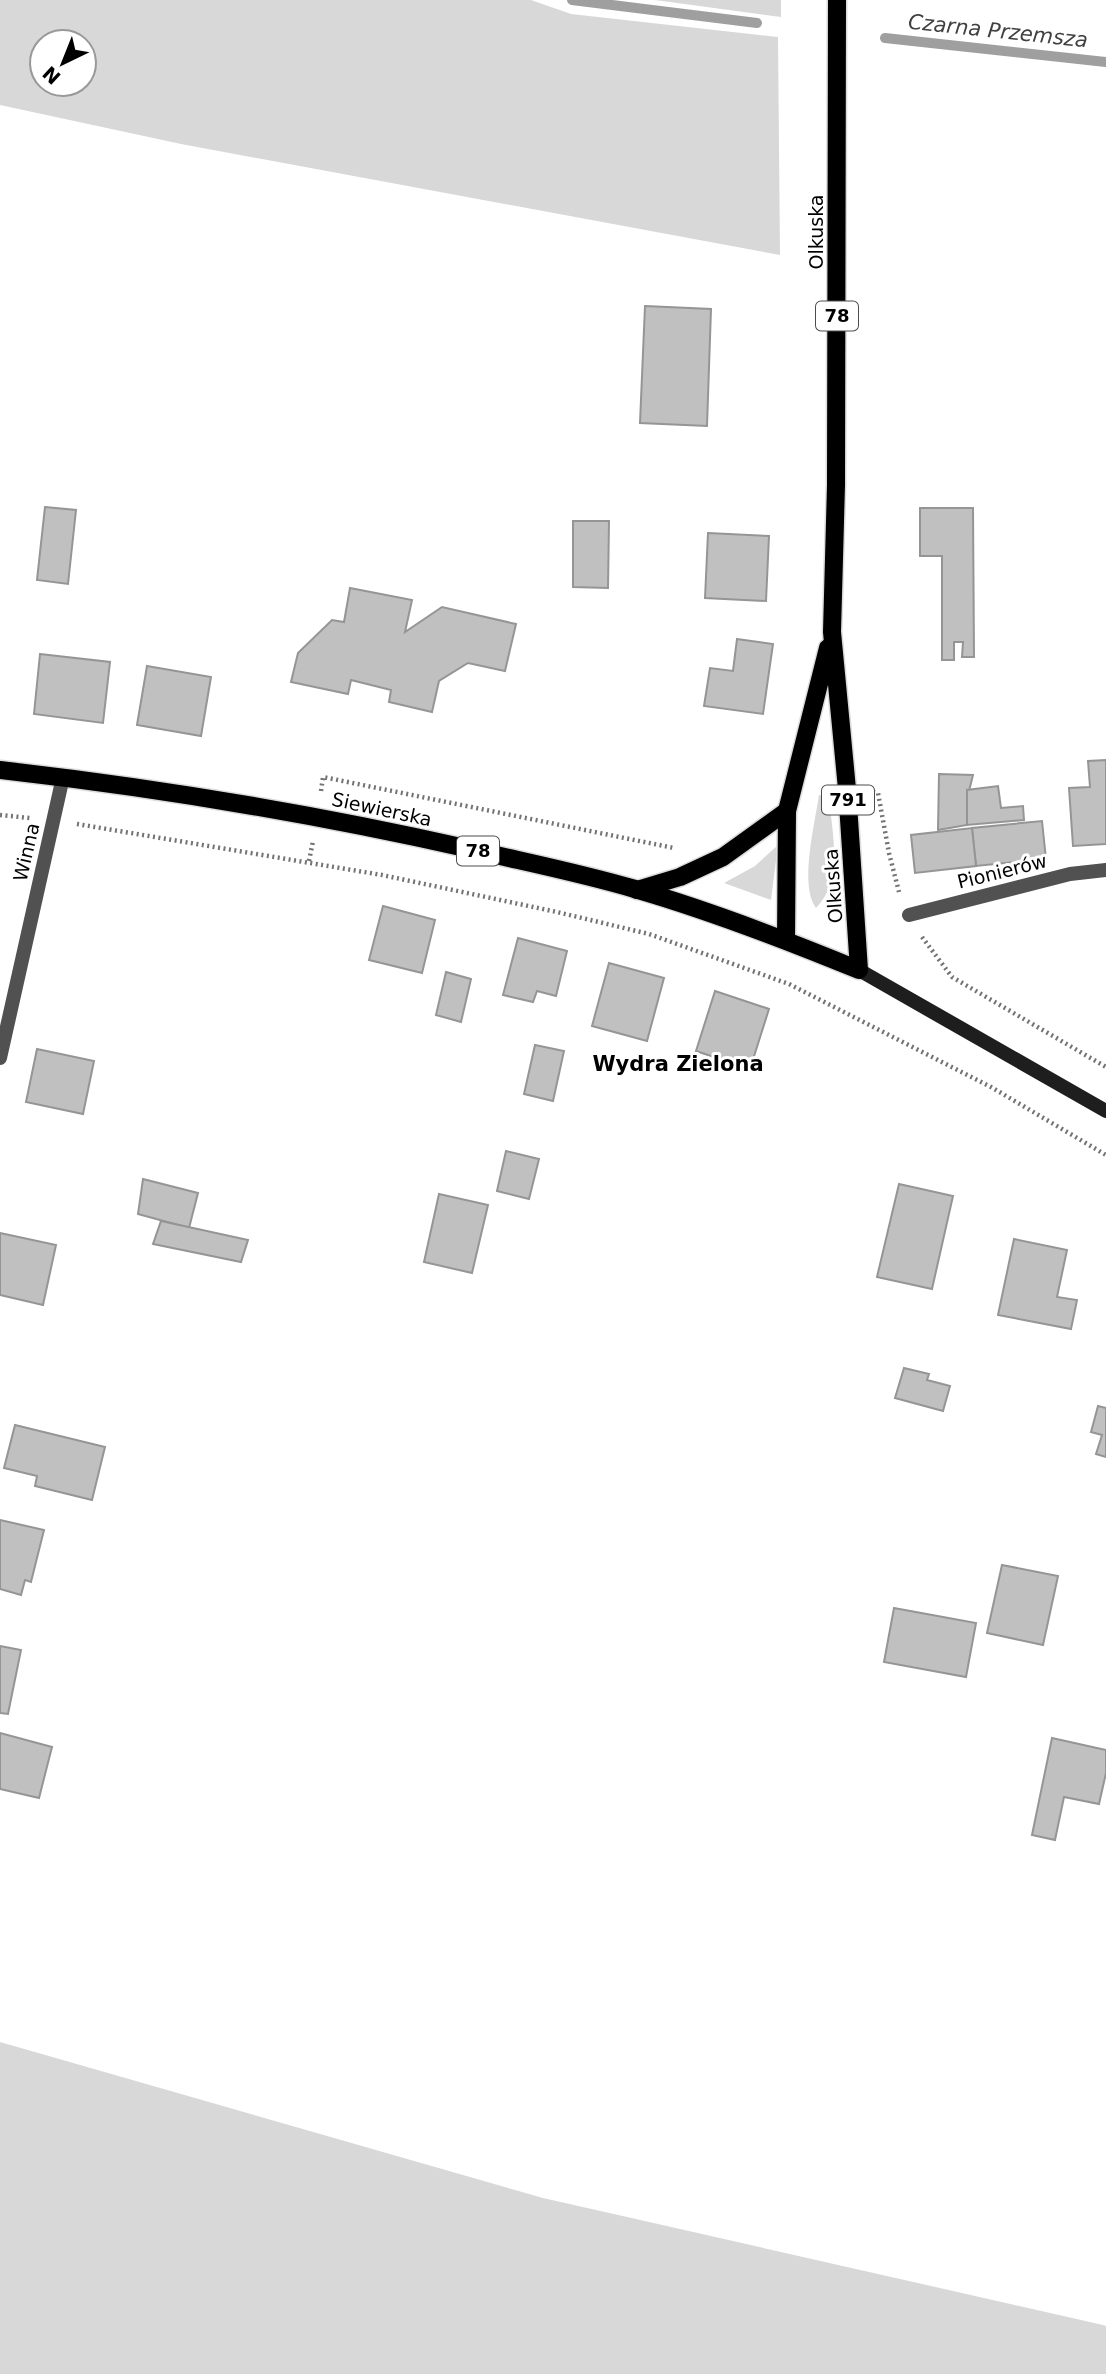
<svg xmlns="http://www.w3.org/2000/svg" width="1106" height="2374" font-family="'DejaVu Sans',sans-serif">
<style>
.green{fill:#d8d8d8;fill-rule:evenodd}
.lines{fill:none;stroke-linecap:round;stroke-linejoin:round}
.stream{stroke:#9f9f9f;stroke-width:10}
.building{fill:#c0c0c0;stroke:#959595;stroke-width:2}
.primary-casing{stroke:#dbdbdb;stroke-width:21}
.path{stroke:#737373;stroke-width:4.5;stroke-dasharray:2 3.5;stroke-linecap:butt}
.minor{stroke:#515151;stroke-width:14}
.secondary{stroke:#1e1e1e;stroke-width:14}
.primary{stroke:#000;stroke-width:18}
.labels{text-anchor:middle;stroke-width:6;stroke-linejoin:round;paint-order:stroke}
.shield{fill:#fff;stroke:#4c4c4c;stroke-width:2}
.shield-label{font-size:18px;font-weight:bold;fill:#000}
.street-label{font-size:19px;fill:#000;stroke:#fff}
.water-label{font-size:21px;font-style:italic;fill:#404040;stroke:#fff}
.neighbourhood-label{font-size:21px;font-weight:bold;fill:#000;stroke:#fff}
</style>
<rect width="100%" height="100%" fill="#fff"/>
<!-- green -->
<g class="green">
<path d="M0,0H531L571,14L778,37L780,255L181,144L0,105ZM42,42H84V84H42Z"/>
<polygon points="655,0 781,0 781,17"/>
<path d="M819,795L829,797C832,833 844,880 816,908C799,885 815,823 819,795Z"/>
<polygon points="778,845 771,900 724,883 755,866"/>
<polygon points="0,2042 543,2198 1103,2325 1106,2326 1106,2374 0,2374"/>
</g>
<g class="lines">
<!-- stream -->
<g class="stream">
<polyline points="572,0 757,23"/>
<polyline points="885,38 1106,62"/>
</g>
</g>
<!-- building -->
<g class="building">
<polygon points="645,306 711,309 707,426 640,423"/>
<polygon points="45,507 76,510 68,584 37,580"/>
<polygon points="920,508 973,508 974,657 962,657 963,642 954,642 954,660 942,660 942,556 920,556"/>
<polygon points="573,521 609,521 608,588 573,587"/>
<polygon points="708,533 769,536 766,601 705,598"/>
<polygon points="350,588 412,600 405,632 442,607 516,624 505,671 468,663 439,681 432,712 389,702 391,690 351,680 348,694 291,682 298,653 332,620 344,622"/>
<polygon points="737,639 773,644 763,714 704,706 710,668 733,671"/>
<polygon points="40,654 110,662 103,723 34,714"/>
<polygon points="147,666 211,677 201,736 137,725"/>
<polygon points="1106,760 1106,844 1073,846 1069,788 1090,787 1088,761"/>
<polygon points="939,774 973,775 969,791 967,790 967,825 938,830"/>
<polygon points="998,786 1001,808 1023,806 1024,820 967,825 967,790"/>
<polygon points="1042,821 1046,859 976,866 972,828"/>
<polygon points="972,828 976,866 915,873 911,835"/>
<polygon points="383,906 435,920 422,973 369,960"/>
<polygon points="518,938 567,951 556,996 537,991 533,1002 503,995"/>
<polygon points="609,963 664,978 647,1041 592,1026"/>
<polygon points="446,972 471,979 461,1022 436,1015"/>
<polygon points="715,991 769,1009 750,1069 696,1051"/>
<polygon points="535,1045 564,1051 553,1101 524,1094"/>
<polygon points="37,1049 94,1061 83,1114 26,1102"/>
<polygon points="506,1151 539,1159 529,1199 497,1191"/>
<polygon points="143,1179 198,1193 189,1228 138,1214"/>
<polygon points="899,1184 953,1196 932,1289 877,1277"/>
<polygon points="439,1194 488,1205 472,1273 424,1262"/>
<polygon points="161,1221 248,1240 241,1262 153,1244"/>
<polygon points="0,1233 56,1245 43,1305 0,1295"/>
<polygon points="1014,1239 1067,1250 1057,1297 1077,1300 1071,1329 998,1315"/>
<polygon points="904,1368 929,1374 927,1380 950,1386 943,1411 895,1398"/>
<polygon points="1098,1406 1106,1408 1106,1457 1096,1454 1102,1435 1091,1432"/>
<polygon points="15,1425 105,1447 92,1500 35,1486 37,1476 4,1468"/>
<polygon points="0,1520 44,1530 31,1582 25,1580 21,1595 0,1589"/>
<polygon points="1002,1565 1058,1576 1043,1645 987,1633"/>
<polygon points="894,1608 976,1623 966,1677 884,1662"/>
<polygon points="0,1646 21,1650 8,1714 0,1713"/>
<polygon points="0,1733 52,1747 39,1798 0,1789"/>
<polygon points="1052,1738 1106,1750 1106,1773 1099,1804 1064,1797 1055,1840 1032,1835"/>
</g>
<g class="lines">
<defs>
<g id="primary">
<path d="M0,770C158,788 315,814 470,849C525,862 581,873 635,889C711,911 786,940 859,970L847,789L832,632L836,485L837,0"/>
<polyline points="637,890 680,877 723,857 787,811"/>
<polyline points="786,940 787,811 828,648"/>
</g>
</defs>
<!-- primary casing -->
<use href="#primary" class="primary-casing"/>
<!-- path -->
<g class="path">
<polyline points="321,791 323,777 674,848"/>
<polyline points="873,792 878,793 889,853 899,892"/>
<polyline points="0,815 30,818"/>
<polyline points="77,824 382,875 557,912 649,934 789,984 991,1087 1106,1155"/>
<polyline points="309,861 313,841"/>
<polyline points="922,937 952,977 1106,1067"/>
</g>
<!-- minor -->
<g class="minor">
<polyline points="909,915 1070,874 1106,870"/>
<polyline points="0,1058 63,777"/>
</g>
<!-- secondary -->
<polyline class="secondary" points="859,970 1106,1111"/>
<!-- primary -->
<use href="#primary" class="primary"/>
</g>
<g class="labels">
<!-- shield labels -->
<g class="shield">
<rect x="816" y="301.5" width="42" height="29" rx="5"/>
<rect x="822" y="785.5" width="52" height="29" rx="5"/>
<rect x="457" y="836.5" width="42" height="29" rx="5"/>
</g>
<g class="shield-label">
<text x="837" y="322">78</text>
<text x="848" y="806">791</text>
<text x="478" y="857">78</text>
</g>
<!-- street labels -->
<g class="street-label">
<text transform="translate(816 232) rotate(-90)" y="7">Olkuska</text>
<text transform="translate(382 809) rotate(12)" y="7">Siewierska</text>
<text transform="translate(26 852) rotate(-77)" y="7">Winna</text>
<text transform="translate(1002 871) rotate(-14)" y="7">Pionierów</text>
<text transform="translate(833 886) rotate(-94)" y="7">Olkuska</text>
</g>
<!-- water labels -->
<g class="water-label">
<text transform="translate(998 31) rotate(6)" y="7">Czarna Przemsza</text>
</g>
<!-- neighbourhood labels -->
<g class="neighbourhood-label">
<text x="678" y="1071">Wydra Zielona</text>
</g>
</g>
<!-- north arrow -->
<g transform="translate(63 63) rotate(223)"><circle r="33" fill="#ffffff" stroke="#999999" stroke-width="2"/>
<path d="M0-5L12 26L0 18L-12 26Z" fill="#000000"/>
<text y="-10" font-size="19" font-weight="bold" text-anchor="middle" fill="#000000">N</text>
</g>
</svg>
